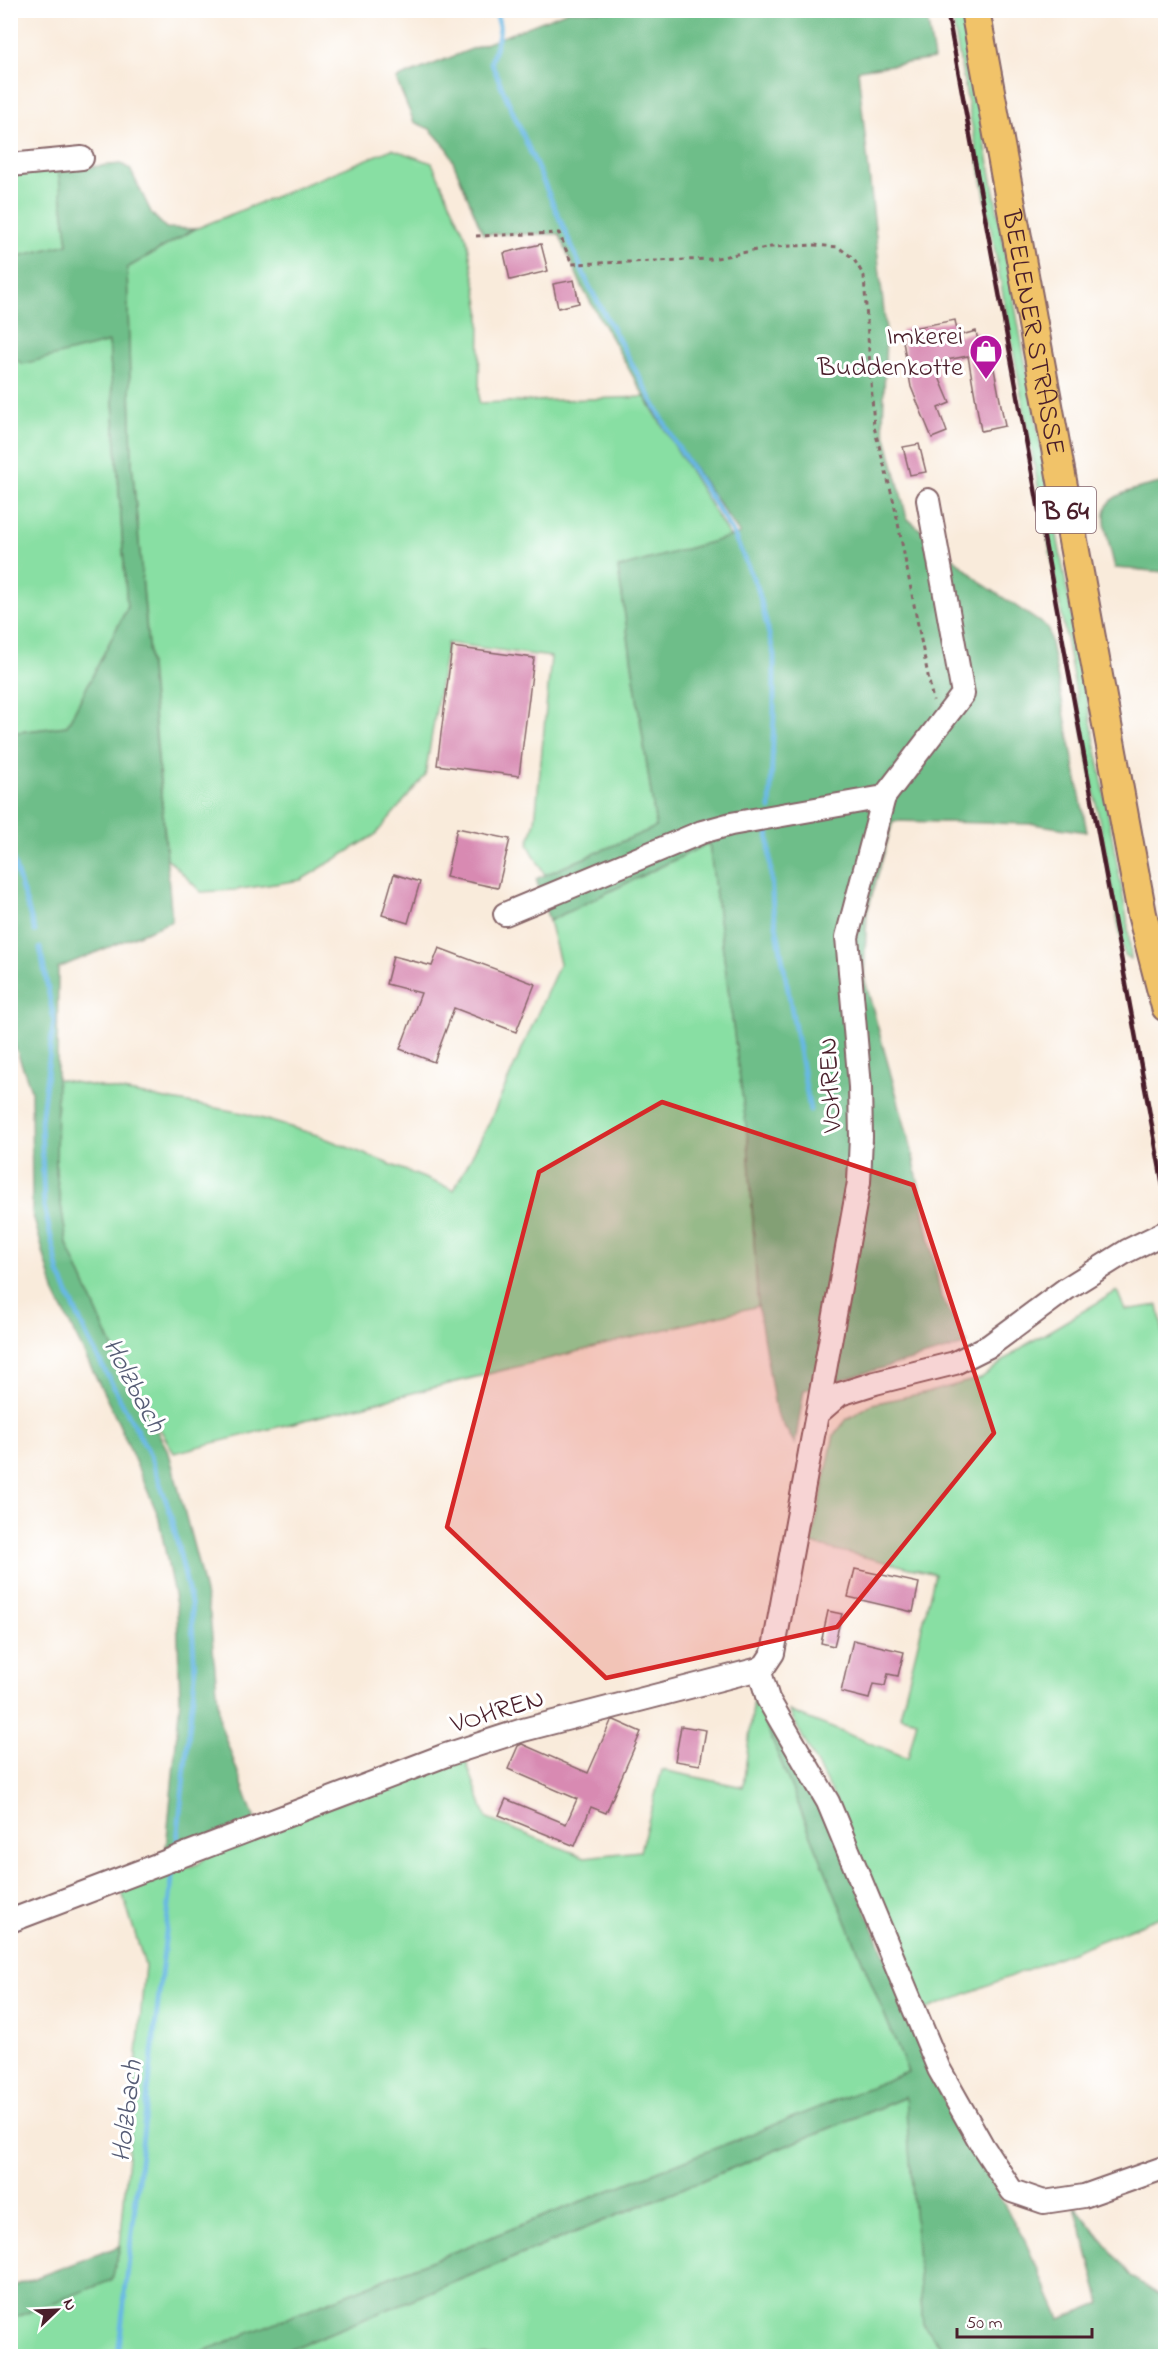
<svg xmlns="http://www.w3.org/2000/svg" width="1176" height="2367" font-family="'Indie Flower',sans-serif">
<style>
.green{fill:#88dfa3;stroke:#697f67;stroke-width:1.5}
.forest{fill:#6ebe89;stroke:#5c6e5a;stroke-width:1.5}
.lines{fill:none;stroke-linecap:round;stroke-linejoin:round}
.stream{stroke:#68b8e3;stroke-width:5}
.building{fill:#d88ab2}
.minor-casing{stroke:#876669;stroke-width:26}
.major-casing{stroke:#876669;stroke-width:32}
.path{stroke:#876669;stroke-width:3;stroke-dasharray:4.5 4.5;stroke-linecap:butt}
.minor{stroke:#fff;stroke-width:22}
.major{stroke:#f1c369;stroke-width:28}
.rail{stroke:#4a1f2b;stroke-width:4.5}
.marked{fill:#d62828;fill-opacity:0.2;stroke:#d62828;stroke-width:4.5;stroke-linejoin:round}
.labels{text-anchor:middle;stroke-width:6;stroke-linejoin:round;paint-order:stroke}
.shield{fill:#fff;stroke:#80626b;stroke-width:1.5}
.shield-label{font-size:26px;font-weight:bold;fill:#4a1f2b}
.street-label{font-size:27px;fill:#4a1f2b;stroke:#fff}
.poi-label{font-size:27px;fill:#4a1f2b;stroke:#fff;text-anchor:end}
.water-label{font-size:28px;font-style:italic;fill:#565c75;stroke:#fff}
</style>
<rect width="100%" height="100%" fill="#fff"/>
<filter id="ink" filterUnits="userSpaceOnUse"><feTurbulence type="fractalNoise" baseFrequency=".0167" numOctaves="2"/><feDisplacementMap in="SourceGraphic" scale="12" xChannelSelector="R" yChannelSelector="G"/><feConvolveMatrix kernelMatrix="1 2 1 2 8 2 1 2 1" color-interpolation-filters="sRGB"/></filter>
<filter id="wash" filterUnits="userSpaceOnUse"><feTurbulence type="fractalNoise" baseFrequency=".008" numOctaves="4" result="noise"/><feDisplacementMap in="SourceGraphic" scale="24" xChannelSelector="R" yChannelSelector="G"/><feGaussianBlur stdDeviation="1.35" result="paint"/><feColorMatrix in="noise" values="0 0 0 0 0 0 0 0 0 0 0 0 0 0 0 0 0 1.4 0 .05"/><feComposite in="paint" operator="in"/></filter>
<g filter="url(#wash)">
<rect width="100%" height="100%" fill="#f9ebdb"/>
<!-- green -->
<g class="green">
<polygon points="951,11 961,11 1127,918 1131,959 1124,955"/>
<polygon points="392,149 432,163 467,239 480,310 479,403 645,397 730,537 618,568 656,827 545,875 528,844 535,822 551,657 447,643 425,776 375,835 301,880 234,890 201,892 167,858 132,463 127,268 195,229"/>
<polygon points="58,170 68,244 11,258 10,176"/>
<polygon points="109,342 127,608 67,726 11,733 10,356 23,363"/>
<polygon points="709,843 748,1140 758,1306 174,1453 113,1349 67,1244 56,1172 56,1079 243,1113 317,1135 454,1190 489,1123 560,963 549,921"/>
<polygon points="1117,1291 1125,1310 1158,1305 1166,1348 1165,1915 925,2010 836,1801 789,1711 908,1758 917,1720 900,1716 935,1574 811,1544 834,1435 847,1419 872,1404 933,1391 981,1378 1024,1346"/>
<polygon points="755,1690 765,1723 908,2072 191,2356 11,2356 11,2319 111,2280 120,2246 145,1965 121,1889 198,1864 214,1851 464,1756 487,1819 585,1857 640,1851 662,1770 743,1787"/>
<polygon points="906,2097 923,2325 949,2356 274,2356"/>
</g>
<!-- forest -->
<g class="forest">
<polygon points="568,11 926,11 934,59 858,70 886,331 883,425 907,518 983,584 1048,628 1087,832 1033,824 893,821 867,913 864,977 912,1151 941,1297 968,1344 804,1390 795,1444 776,1413 758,1306 748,1140 709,843 549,921 536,879 656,827 618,568 740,534 645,397 583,289 559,234 483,234 448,149 430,129 414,122 396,79"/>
<polygon points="121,164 130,169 152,214 166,228 195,229 127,268 132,463 172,921 58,968 56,1172 67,1244 113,1349 169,1453 196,1555 210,1615 220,1723 255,1820 166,1849 180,1699 177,1610 158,1515 119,1424 55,1294 32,1212 31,1090 11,1035 11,733 67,726 127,608 109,342 23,364 11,356 11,258 68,244 58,170"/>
<path d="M1165,482V572L1115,568C1098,500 1095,498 1165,482Z"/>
<polygon points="773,1717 822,1801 941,2095 1025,2241 1060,2319 1101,2303 1075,2206 1131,2276 1165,2299 1165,2356 949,2356 923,2325 905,2097 274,2356 191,2356 908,2072 765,1723"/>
<polygon points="120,2246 112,2280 11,2319 11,2287"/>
</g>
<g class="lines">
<!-- stream -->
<g class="stream">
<path d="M495,10C504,32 497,41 491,62L589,286L675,442L732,531L758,589L774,655V716L770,809"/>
<polyline points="768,828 773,908 810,1110"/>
<polyline points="10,851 35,931"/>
<polyline points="40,948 54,1020 41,1121 44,1206 59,1273 88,1339 150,1455 171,1515 191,1603 195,1676 177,1841"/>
<polyline points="118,2356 173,1870"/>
</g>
</g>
<g id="blocks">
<!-- building -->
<g class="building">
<polygon points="541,244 548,271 510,280 504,253"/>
<polygon points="574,280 579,303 558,308 553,284"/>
<polygon points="955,320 958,336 976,331 984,371 994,369 1005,426 981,431 968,356 936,362 939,377 950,403 938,408 947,432 932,438 911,387 901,330"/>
<polygon points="919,444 926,472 910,475 903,447"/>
<polygon points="452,647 534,658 519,776 437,765"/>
<polygon points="457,828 510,839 498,888 446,877"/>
<polygon points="394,874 420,882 408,923 382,915"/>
<polygon points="439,948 535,984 516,1032 454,1008 434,1062 400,1049 421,993 386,984 393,956 432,966"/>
<polygon points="855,1569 919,1583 913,1612 848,1597"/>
<polygon points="828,1611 842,1614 834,1646 821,1643"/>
<polygon points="853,1640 904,1652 898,1676 888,1674 885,1686 873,1684 869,1699 841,1692"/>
<polygon points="614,1720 641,1732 606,1813 591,1807 575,1846 499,1815 506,1799 566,1824 577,1799 508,1769 518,1746 522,1744 588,1773 611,1721"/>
<polygon points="681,1726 706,1730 700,1765 675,1761"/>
</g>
</g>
</g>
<g filter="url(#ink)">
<use href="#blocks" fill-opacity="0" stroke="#876669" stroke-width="1.5"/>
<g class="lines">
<defs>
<g id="minor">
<polyline points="10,165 82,158"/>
<polyline points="505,914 702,832 731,824 884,797 963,694 928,500"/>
<polyline points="817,1414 859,1182 861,1137 860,1087 847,937 884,797"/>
<polyline points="759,1669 768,1699 828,1802 939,2069 982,2145 1012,2191 1044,2202 1084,2196 1166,2167"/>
<polyline points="10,1921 446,1755 523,1730 759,1669 765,1665 773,1653 817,1414 840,1394 875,1383 955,1363 989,1346 1066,1289 1127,1251 1166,1232"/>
</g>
<g id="major">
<path id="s1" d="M975,10L1142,914L1166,1007"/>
</g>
</defs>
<!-- minor casing -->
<use href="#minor" class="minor-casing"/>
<!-- major casing -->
<use href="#major" class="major-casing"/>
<!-- path -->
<polyline class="path" points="476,236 559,233 572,264 712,259 771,247 814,245 838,247 853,258 864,276 874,427 894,503 933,701"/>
<!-- minor -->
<use href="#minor" class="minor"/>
<!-- major -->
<use href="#major" class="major"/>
<!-- rail -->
<polyline class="rail" points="947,10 1166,1202"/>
</g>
</g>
<!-- marked area -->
<path class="marked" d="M662,1102L913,1185L994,1433L837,1627L606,1678L447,1527L539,1172Z"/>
<!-- icons -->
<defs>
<symbol id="shop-pin" viewBox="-11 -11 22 30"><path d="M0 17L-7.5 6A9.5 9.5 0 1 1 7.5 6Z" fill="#b5179e" stroke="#fff"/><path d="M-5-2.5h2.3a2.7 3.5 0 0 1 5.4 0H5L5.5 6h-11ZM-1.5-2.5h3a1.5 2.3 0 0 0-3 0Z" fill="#fff"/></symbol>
</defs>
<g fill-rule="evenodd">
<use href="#shop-pin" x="967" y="332" width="38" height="52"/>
</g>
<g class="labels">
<!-- shield labels -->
<rect class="shield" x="1036" y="487" width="60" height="46" rx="4.5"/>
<g class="shield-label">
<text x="1066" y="519">B 64</text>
</g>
<!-- street labels -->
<g class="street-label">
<text dy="9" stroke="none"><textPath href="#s1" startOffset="328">BEELENER STRASSE</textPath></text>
<text transform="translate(829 1085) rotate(-93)" y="9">VOHREN</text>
<text transform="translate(497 1710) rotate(-17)" y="9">VOHREN</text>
</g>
<!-- poi labels -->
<g class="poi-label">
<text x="963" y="344">Imkerei<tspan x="963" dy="31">Buddenkotte</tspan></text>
</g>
<!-- water labels -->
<g class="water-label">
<text transform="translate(136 1384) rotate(62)" y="10">Holzbach</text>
<text transform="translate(125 2111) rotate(-83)" y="10">Holzbach</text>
</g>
</g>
<!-- margin -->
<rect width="1176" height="2367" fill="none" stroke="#fff" stroke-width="36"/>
<!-- north arrow -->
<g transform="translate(57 2310) rotate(67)" stroke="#ffffff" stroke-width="4.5" paint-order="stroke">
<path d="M0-4.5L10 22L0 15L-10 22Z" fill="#4a1f2b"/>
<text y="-9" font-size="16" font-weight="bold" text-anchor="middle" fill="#4a1f2b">N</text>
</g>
<!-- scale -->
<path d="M957 2328v9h135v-9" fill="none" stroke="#4a1f2b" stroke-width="3"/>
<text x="966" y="2328" font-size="18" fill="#4a1f2b" stroke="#ffffff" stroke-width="4.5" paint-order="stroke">50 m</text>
</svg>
